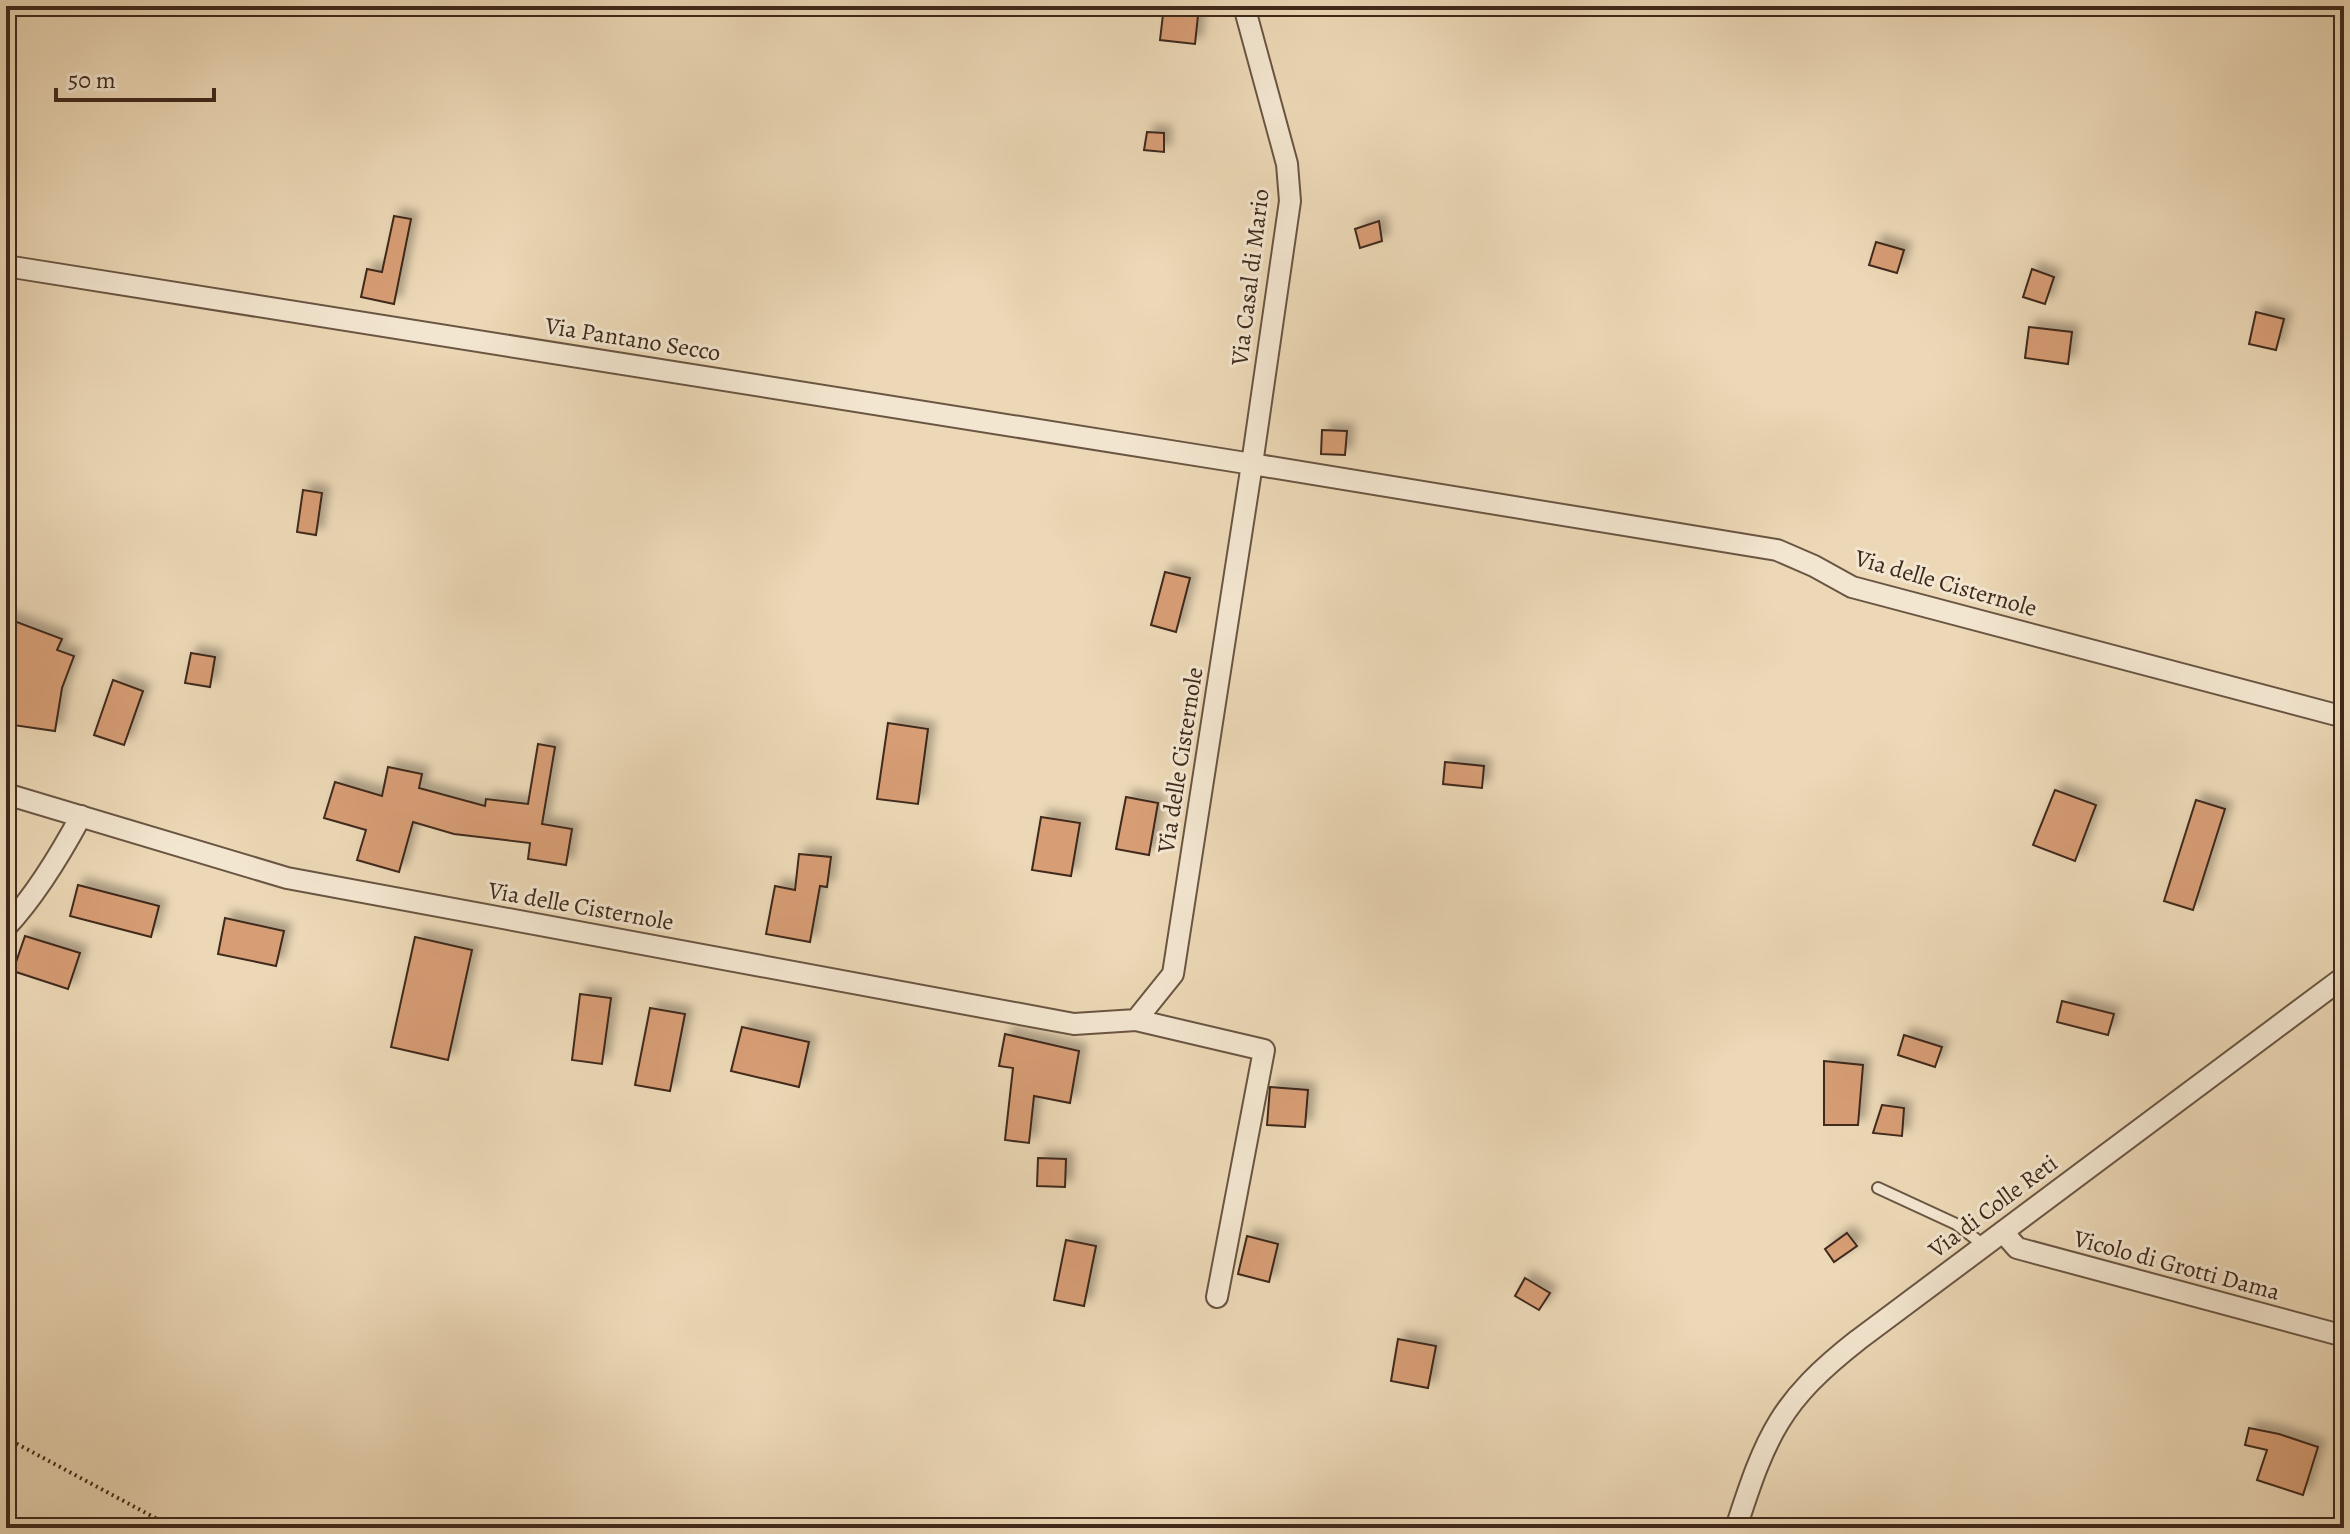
<svg xmlns="http://www.w3.org/2000/svg" width="2350" height="1534" font-family="Alegreya,serif">
<style>
.building{fill:#d79d75;stroke:#3f291c;stroke-width:2;filter:url(#shadow)}
.lines{fill:none;stroke-linecap:round;stroke-linejoin:round}
.service-casing{stroke:#6a5542;stroke-width:14}
.minor-casing{stroke:#6a5542;stroke-width:24}
.path{stroke:#3f291c;stroke-width:4;stroke-dasharray:2 4;stroke-linecap:butt}
.service{stroke:#f3e6d0;stroke-width:10}
.minor{stroke:#f3e6d0;stroke-width:20}
.labels{text-anchor:middle;stroke-width:6;stroke-linejoin:round;paint-order:stroke}
.street-label{font-size:24px;fill:#3f291c;stroke:#f3e6d0}
</style>
<defs>
<filter id="shadow"><feDropShadow dx="7" dy="-7" stdDeviation="4" flood-color="#0004"/></filter>
</defs>
<rect width="100%" height="100%" fill="#ecd8b6"/>
<filter id="stains"><feTurbulence type="fractalNoise" baseFrequency=".0025" numOctaves="4"/><feColorMatrix values="0 0 0 0 .2 0 0 0 0 .09 0 0 0 0 .02 0 0 0 .5 -.17"/></filter>
<radialGradient id="worn" r=".72"><stop offset=".6" stop-color="#630" stop-opacity="0"/><stop offset="1" stop-color="#630" stop-opacity=".3"/></radialGradient>
<!-- building -->
<g class="building">
<polygon points="1164,6 1199,6 1195,44 1160,40"/>
<polygon points="1147,132 1164,133 1164,152 1144,150"/>
<polygon points="394,216 411,219 394,304 361,297 367,269 382,272"/>
<polygon points="1379,221 1382,241 1360,248 1355,229"/>
<polygon points="1876,242 1904,250 1897,273 1869,265"/>
<polygon points="2032,269 2054,277 2045,304 2023,297"/>
<polygon points="2256,312 2284,319 2276,350 2249,344"/>
<polygon points="2029,327 2072,332 2068,364 2025,358"/>
<polygon points="1322,430 1347,431 1345,455 1321,454"/>
<polygon points="303,490 322,493 316,535 297,532"/>
<polygon points="1165,572 1190,578 1176,632 1151,625"/>
<polygon points="6,618 62,639 57,650 74,656 62,688 55,731 6,724"/>
<polygon points="191,653 215,657 210,687 185,683"/>
<polygon points="113,680 143,691 124,745 94,735"/>
<polygon points="888,723 928,729 918,804 877,799"/>
<polygon points="538,744 555,747 542,824 572,829 566,865 528,859 530,843 454,834 413,822 399,872 357,860 366,830 324,818 335,782 382,796 388,767 422,774 419,788 485,806 486,799 528,804"/>
<polygon points="1445,762 1484,766 1482,788 1443,784"/>
<polygon points="2055,790 2096,805 2075,861 2033,845"/>
<polygon points="1126,797 1158,803 1149,855 1116,849"/>
<polygon points="2196,800 2225,809 2193,910 2164,901"/>
<polygon points="1041,817 1080,823 1071,876 1032,870"/>
<polygon points="799,854 831,857 827,887 820,886 810,942 766,934 775,886 795,890"/>
<polygon points="78,885 159,906 151,937 70,916"/>
<polygon points="225,918 284,931 276,966 218,954"/>
<polygon points="25,936 80,953 68,989 13,971"/>
<polygon points="415,937 472,950 448,1060 391,1047"/>
<polygon points="580,994 611,998 602,1064 572,1060"/>
<polygon points="2062,1001 2114,1014 2108,1035 2057,1022"/>
<polygon points="650,1008 685,1014 670,1091 635,1085"/>
<polygon points="742,1027 809,1042 799,1087 731,1071"/>
<polygon points="1005,1034 1079,1051 1070,1103 1034,1096 1029,1143 1005,1140 1013,1068 999,1066"/>
<polygon points="1904,1035 1942,1047 1935,1067 1898,1055"/>
<polygon points="1824,1061 1863,1065 1858,1125 1824,1125"/>
<polygon points="1270,1087 1308,1090 1305,1127 1267,1125"/>
<polygon points="1882,1105 1904,1108 1902,1136 1873,1133"/>
<polygon points="1038,1158 1066,1159 1065,1187 1037,1186"/>
<polygon points="1847,1233 1857,1246 1834,1262 1825,1249"/>
<polygon points="1247,1236 1278,1244 1269,1282 1238,1274"/>
<polygon points="1066,1240 1096,1246 1084,1306 1054,1300"/>
<polygon points="1525,1278 1550,1293 1539,1310 1515,1296"/>
<polygon points="1398,1339 1436,1346 1428,1388 1391,1381"/>
<polygon points="2249,1428 2279,1434 2318,1447 2303,1495 2257,1480 2267,1450 2245,1445"/>
</g>
<g class="lines">
<defs>
<polyline id="service" points="1878,1188 1956,1224 1985,1246"/>
<g id="minor">
<polyline points="6,266 1252,464 1290,201 1287,164 1244,6"/>
<polyline points="6,794 287,878 1074,1024 1136,1020 1173,974 1252,464 1777,550 1814,566 1852,587 2344,717"/>
<path d="M6,927C36,895 60,855 81,816"/>
<polyline points="1136,1020 1264,1050 1217,1297"/>
<polyline points="2003,1232 2017,1248 2344,1336"/>
<path d="M1736,1528C1766,1435 1780,1401 1858,1340L2344,977"/>
</g>
</defs>
<!-- service casing -->
<use href="#service" class="service-casing"/>
<!-- minor casing -->
<use href="#minor" class="minor-casing"/>
<!-- path -->
<polyline class="path" points="6,1438 174,1528"/>
<!-- service -->
<use href="#service" class="service"/>
<!-- minor -->
<use href="#minor" class="minor"/>
</g>
<g class="labels">
<!-- street labels -->
<g class="street-label">
<text transform="translate(1250 277) rotate(-83)" y="8">Via Casal di Mario</text>
<text transform="translate(633 339) rotate(9)" y="8">Via Pantano Secco</text>
<text transform="translate(1946 583) rotate(16)" y="8">Via delle Cisternole</text>
<text transform="translate(1180 760) rotate(-81)" y="8">Via delle Cisternole</text>
<text transform="translate(581 906) rotate(10)" y="8">Via delle Cisternole</text>
<text transform="translate(1993 1206) rotate(-37)" y="8">Via di Colle Reti</text>
<text transform="translate(2177 1265) rotate(15)" y="8">Vicolo di Grotti Dama</text>
</g>
</g>
<!-- margin -->
<rect width="2350" height="1534" fill="none" stroke="#ecd8b6" stroke-width="32"/>
<rect x="8" y="8" width="2334" height="1518" fill="none" stroke="#3f291c" stroke-width="4"/>
<rect x="16" y="16" width="2318" height="1502" fill="none" stroke="#3f291c" stroke-width="2"/>
<!-- scale -->
<path d="M56 88v12h158v-12" fill="none" stroke="#3f291c" stroke-width="4"/>
<text x="68" y="88" font-size="24" fill="#3f291c" stroke="#f3e6d0" stroke-width="6" paint-order="stroke">50 m</text>
<rect width="100%" height="100%" filter="url(#stains)"/>
<rect width="100%" height="100%" fill="url(#worn)"/>
</svg>
